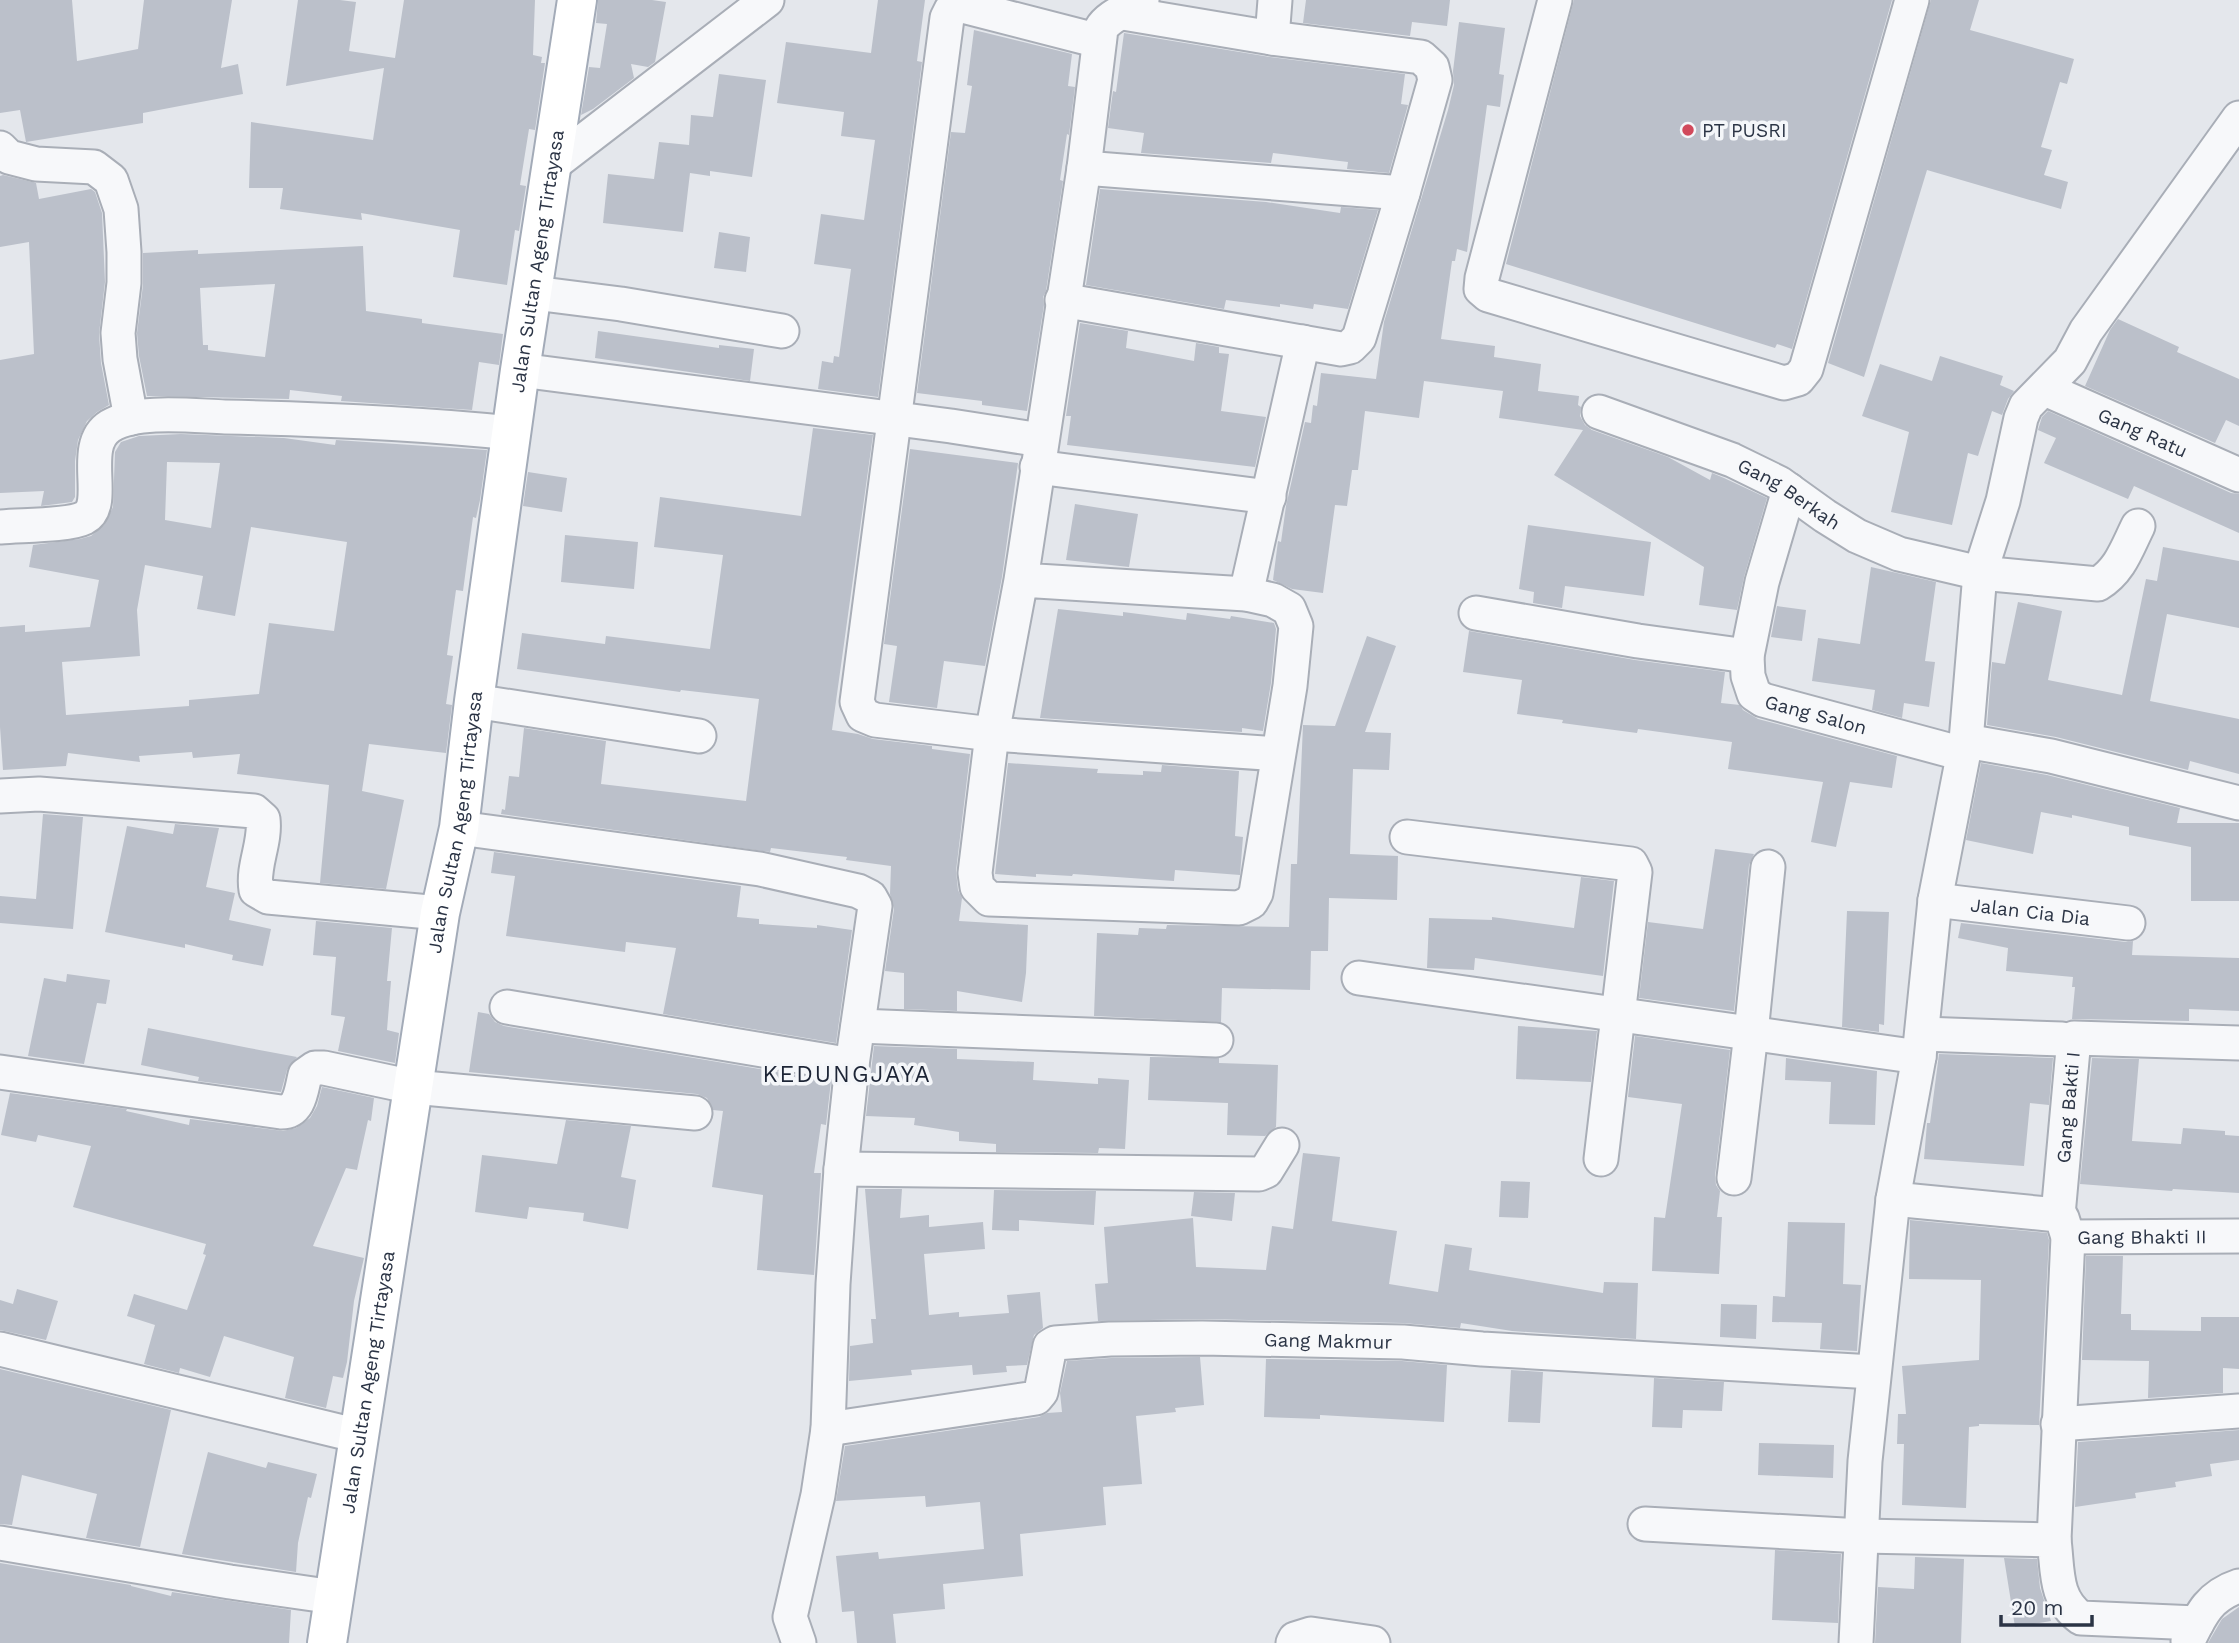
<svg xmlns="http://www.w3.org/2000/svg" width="2239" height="1643" font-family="'Work Sans',sans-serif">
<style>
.building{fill:#bbc0ca;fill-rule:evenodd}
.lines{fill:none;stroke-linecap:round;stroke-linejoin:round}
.minor-casing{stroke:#a9aeb7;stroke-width:37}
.major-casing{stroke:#a3abb8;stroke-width:42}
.minor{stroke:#f7f8fa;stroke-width:33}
.major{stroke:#fff;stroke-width:38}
.poi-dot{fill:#d1495b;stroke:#f4f6f9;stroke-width:2.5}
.labels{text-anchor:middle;stroke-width:7;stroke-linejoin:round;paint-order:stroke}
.poi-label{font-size:19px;fill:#2b3445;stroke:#f4f6f9;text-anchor:start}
.street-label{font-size:19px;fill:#2b3445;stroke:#f4f6f9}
.quarter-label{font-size:23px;letter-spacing:2px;fill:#1d2536;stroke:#f4f6f9}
</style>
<rect width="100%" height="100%" fill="#e4e7ec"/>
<!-- building -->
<g class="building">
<polygon points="0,0 72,0 77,61 138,49 144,0 232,0 221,68 238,64 243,94 143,113 143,123 26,142 20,110 0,113"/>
<polygon points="298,0 340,0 356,2 349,51 395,58 404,0 535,0 533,55 542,57 541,63 545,63 535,130 529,129 520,185 526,186 519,231 515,230 507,285 453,277 460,230 361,213 362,220 280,209 283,188 249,188 251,122 373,140 384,68 286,86"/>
<polygon points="598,0 652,0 666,2 655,62 648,67 631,64 634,78 593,109 581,115 589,67 600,68 607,24 596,23"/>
<polygon points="878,0 925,0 917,61 922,62 878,397 818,389 822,361 833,363 834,356 839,357 851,269 814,264 821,214 864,220 875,140 841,136 844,112 777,103 786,42 871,53"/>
<polygon points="1306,0 1450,0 1447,26 1412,22 1410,36 1303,23"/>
<polygon points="1574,0 1892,0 1792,349 1777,344 1775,348 1506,264"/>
<polygon points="1931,0 1979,0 1970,30 2074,59 2067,84 2060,82 2041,147 2052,150 2044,175 2068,182 2061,209 1927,170 1864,377 1828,363"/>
<polygon points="1459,22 1505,28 1499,74 1504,75 1500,107 1487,105 1467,252 1457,249 1455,261 1452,261 1441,339 1495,346 1494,357 1541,364 1538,391 1579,396 1578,405 1581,407 1580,416 1585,425 1592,430 1668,457 1710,480 1712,473 1724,478 1767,498 1744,577 1737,610 1699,605 1704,567 1554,475 1583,430 1499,418 1503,391 1424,381 1419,418 1365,411 1358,470 1352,470 1347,506 1335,505 1323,593 1292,589 1273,580 1278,541 1281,542 1286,506 1305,422 1311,423 1313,405 1317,406 1321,373 1376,379 1384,322 1448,110 1454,85 1453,71"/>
<polygon points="974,30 1072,54 1068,86 1075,87 1069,135 1067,134 1060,180 1063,181 1046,291 1043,297 1044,305 1027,411 982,405 982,401 917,393 951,132 965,133 972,86 967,85"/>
<polygon points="1124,33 1270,57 1405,74 1401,104 1408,105 1389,173 1347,169 1348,162 1273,153 1271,163 1141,153 1144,133 1108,128 1113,91 1116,92"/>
<polygon points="719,74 766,80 752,177 710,171 710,176 690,173 683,232 603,223 608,174 654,179 659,142 689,145 691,115 713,117"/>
<polygon points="3,175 36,183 39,199 91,189 95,192 102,213 105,282 99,334 101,363 109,405 97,412 87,421 78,440 75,461 75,497 72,502 41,506 44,491 0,493 0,360 34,354 29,242 0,247 0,176"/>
<polygon points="1100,189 1266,202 1340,213 1341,207 1378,210 1348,309 1314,304 1313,309 1280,304 1280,307 1226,300 1224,309 1086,285"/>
<polygon points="719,232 750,237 746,272 714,268"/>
<path d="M363,246L366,311L422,319V323L503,334L499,365L479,362L472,410L341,401L342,396L290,390L289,399L147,396L139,356L137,333L143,285V253L198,250V254ZM275,284L265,357L208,350V345H203L200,288Z"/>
<polygon points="2118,319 2179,347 2177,352 2239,379 2239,426 2226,420 2215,443 2085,386 2110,330"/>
<polygon points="1080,323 1128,331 1126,348 1194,361 1196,343 1219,347 1219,353 1229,354 1221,411 1266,417 1255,467 1067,445 1071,416 1066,416"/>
<polygon points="598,331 719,348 719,345 754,349 750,381 595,358"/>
<polygon points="1940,356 2003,376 2000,385 2014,391 2008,399 2002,415 1992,411 1978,456 1968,453 1952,525 1891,512 1909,432 1862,416 1880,364 1932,381"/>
<polygon points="2048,411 2231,493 2239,494 2239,533 2134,486 2128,499 2044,463 2056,438 2038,430 2042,417"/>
<polygon points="813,428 873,435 832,730 858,734 873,739 932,746 932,749 970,754 956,871 958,890 962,898 959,921 1028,925 1026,973 1022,1002 957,991 957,1011 904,1009 904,973 885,971 894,909 890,894 891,866 846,860 847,857 771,848 770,852 501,814 502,809 505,810 509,776 519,777 524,728 606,741 601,784 746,801 759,699 681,690 680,692 517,669 522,633 605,644 606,636 710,649 723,555 654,547 660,497 801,516"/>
<path d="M181,434L284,438L335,445L336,440L487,450L480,500L476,518L473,517L463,591L456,590L447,655L453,656L446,704L452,705L446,753L369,744L362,791L404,800L386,889L320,883L329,785L237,774L240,754L193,758L192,752L139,756L140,762L68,753L66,766L3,770L0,727V627L25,625V632L90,627L99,580L29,567L33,545L80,539L91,536L104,525L113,507L115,452L121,442L139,436ZM167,462L220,463L211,528L165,520ZM251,527L347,542L334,631L269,623L259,694L189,700V706L66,715L62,662L140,656L137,610L145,565L203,576L197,609L235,616Z"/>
<polygon points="910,449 1018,463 1002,577 985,666 944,661 937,708 889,702 897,646 884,644"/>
<polygon points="528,472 567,478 562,512 523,506"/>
<polygon points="1075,504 1138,514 1129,567 1066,560"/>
<polygon points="1528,525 1651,542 1644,596 1565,586 1562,608 1533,603 1534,592 1519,589"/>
<polygon points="565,535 638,542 634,589 561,582"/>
<polygon points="2163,547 2239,561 2239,628 2167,614 2150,701 2239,719 2239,774 2190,761 2188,770 2056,737 1987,725 1992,662 2005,664 2018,602 2062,611 2048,680 2122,695 2146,579 2157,581"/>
<polygon points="1871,567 1936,582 1925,661 1935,662 1929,707 1904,703 1902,718 1872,710 1875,690 1812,681 1818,638 1860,644"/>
<polygon points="1777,606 1806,610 1802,641 1771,637"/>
<polygon points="1058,609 1123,616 1123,612 1186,620 1187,613 1230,619 1231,616 1274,623 1276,629 1271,683 1263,731 1242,728 1242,732 1040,718"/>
<polygon points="1469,631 1635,660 1725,672 1721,703 1740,705 1743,710 1758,719 1897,756 1892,788 1850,782 1836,847 1811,842 1823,782 1728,769 1732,742 1638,729 1637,733 1562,723 1563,720 1517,714 1522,680 1463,672"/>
<polygon points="1367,636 1396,646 1365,732 1391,733 1389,770 1353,769 1350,854 1398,856 1397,900 1329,898 1328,951 1311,951 1310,990 1222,988 1221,1022 1094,1016 1097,933 1138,935 1139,928 1166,929 1167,925 1289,927 1291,864 1297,864 1303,725 1335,726"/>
<polygon points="1008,763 1098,769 1097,773 1143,775 1143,771 1161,772 1162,765 1239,771 1235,836 1243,837 1240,875 1175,870 1174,881 1073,874 1072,876 1036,874 1036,877 995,874"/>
<polygon points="1981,763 2047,775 2180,808 2177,823 2239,823 2239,901 2191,901 2191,847 2129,835 2129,827 2072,815 2072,818 2041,812 2033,854 1966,840"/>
<polygon points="43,814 83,817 73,929 0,923 0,896 36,899"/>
<polygon points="175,824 219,828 206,887 235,893 229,920 271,929 263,966 232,960 233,955 185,944 185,948 105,932 127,826 173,834"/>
<polygon points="1715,849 1754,854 1749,865 1734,1011 1639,998 1648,922 1703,929"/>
<polygon points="494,852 741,886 737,917 759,919 759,924 817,928 817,925 852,930 836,1043 663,1014 676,948 626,942 625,952 506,936 515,876 491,873"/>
<polygon points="1581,877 1614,881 1603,976 1475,958 1474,970 1427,968 1429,918 1492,920 1492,917 1574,928"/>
<polygon points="1847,911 1889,912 1884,1025 1879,1024 1879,1032 1842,1027"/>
<polygon points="316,921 392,928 387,981 391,981 387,1030 399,1033 395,1063 338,1051 345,1017 331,1015 336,957 313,955"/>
<polygon points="1961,923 2126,942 2133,941 2132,955 2239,958 2239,1011 2189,1009 2189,1021 2072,1019 2075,987 2072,987 2073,977 2006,971 2008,948 1958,938"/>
<polygon points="67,974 110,980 106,1004 97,1003 84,1064 28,1056 44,978 66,982"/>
<polygon points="478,1012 489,1014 495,1022 504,1026 831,1081 826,1125 821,1124 814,1173 821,1173 814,1275 757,1270 763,1195 712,1187 723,1111 713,1110 707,1098 697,1094 469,1072"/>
<polygon points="1518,1026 1597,1031 1591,1082 1516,1079"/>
<polygon points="148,1028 249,1048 297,1057 287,1070 281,1092 198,1081 199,1077 141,1065"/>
<polygon points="1635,1036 1730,1050 1715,1176 1716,1185 1720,1191 1717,1217 1722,1217 1719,1274 1652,1271 1654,1217 1665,1218 1682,1104 1628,1097"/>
<polygon points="874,1046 957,1049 957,1059 1034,1062 1033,1080 1098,1084 1098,1078 1129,1080 1125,1149 1099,1148 1098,1153 996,1152 996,1144 959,1141 959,1132 914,1125 915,1118 866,1116"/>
<polygon points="1939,1054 2053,1058 2049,1105 2030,1103 2024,1166 1924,1159 1927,1123 1930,1123"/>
<polygon points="1150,1057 1219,1058 1219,1063 1278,1065 1276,1127 1265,1136 1227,1135 1228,1103 1148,1100"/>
<polygon points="1786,1058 1877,1071 1875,1125 1829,1124 1831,1082 1785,1080"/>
<polygon points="2092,1058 2139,1059 2132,1141 2181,1144 2183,1128 2225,1131 2225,1135 2239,1136 2239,1193 2173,1189 2172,1191 2080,1184"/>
<polygon points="322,1087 374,1098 371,1121 368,1120 357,1170 346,1168 313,1246 364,1258 354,1301 347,1362 343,1378 333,1376 326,1408 285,1398 294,1357 224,1336 210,1377 180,1368 179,1373 144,1364 155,1325 127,1316 134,1294 187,1310 206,1255 203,1254 206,1244 73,1207 91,1146 38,1135 36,1142 1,1135 10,1093 127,1109 126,1111 189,1125 190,1119 283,1131 296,1128 310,1118 317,1106"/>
<polygon points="566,1120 631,1126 621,1177 636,1180 628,1229 583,1221 584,1213 529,1207 527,1219 475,1212 482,1155 557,1164"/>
<polygon points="1303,1153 1340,1157 1332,1221 1397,1231 1389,1284 1438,1292 1445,1244 1472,1248 1469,1270 1603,1293 1604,1282 1638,1283 1636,1339 1512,1331 1461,1323 1460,1328 1403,1323 1202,1319 1098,1321 1095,1284 1108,1283 1104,1227 1193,1218 1196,1267 1266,1270 1272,1226 1293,1229"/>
<polygon points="1501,1181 1530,1182 1528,1218 1499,1217"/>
<polygon points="865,1189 902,1189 900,1218 929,1215 929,1227 983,1222 985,1249 924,1254 929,1315 959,1312 959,1317 1009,1313 1007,1295 1040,1292 1043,1328 1034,1335 1027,1365 1006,1366 1007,1372 973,1375 972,1365 911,1370 912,1375 849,1381 850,1346 873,1343 871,1319 876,1319"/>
<polygon points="994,1190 1096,1191 1094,1225 1019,1220 1019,1231 992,1230"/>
<polygon points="1194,1192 1235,1193 1232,1221 1191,1216"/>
<polygon points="1910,1220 2047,1233 2049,1240 2039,1425 1979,1424 1979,1426 1969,1427 1966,1508 1902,1505 1904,1444 1897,1444 1898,1414 1906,1414 1902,1366 1979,1360 1981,1280 1909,1279"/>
<polygon points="1788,1222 1845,1223 1843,1284 1861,1285 1857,1351 1820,1349 1822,1323 1772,1322 1773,1296 1785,1297"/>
<polygon points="2086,1256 2123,1256 2121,1314 2131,1314 2131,1330 2201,1331 2201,1317 2239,1317 2239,1369 2223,1368 2223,1393 2148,1398 2149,1361 2082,1360"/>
<polygon points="17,1289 58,1301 46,1340 0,1330 0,1300 13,1304"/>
<polygon points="1721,1304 1757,1305 1756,1339 1720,1337"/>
<polygon points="1200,1357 1204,1405 1175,1408 1176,1412 1136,1416 1142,1484 1103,1487 1106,1525 1020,1534 1023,1576 943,1584 945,1609 893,1614 896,1643 857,1643 854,1611 842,1612 836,1556 878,1552 879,1559 984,1549 980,1502 926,1507 925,1496 836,1501 845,1446 1039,1417 1047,1413 1062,1412 1060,1393 1067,1361 1111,1358"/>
<polygon points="1266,1359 1402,1361 1447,1365 1444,1422 1320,1415 1320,1419 1264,1417"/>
<polygon points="0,1369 171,1410 140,1547 86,1538 97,1494 22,1475 12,1525 0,1524"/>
<polygon points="1511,1370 1543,1372 1540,1423 1508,1422"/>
<polygon points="1654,1378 1724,1382 1722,1411 1683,1410 1682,1428 1652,1427"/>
<polygon points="2239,1430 2239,1460 2210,1464 2212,1476 2175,1482 2176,1487 2135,1493 2136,1498 2075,1507 2078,1442"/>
<polygon points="1759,1443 1834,1445 1833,1478 1758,1475"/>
<polygon points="208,1452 266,1468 268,1462 317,1474 311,1498 308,1497 298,1543 296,1572 182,1554"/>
<polygon points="1775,1550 1841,1554 1838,1623 1772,1620"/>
<polygon points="1915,1557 1964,1559 1961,1643 1875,1643 1878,1587 1914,1589"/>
<polygon points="2004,1558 2037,1559 2040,1588 2051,1621 2015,1627"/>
<polygon points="0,1563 131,1585 131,1586 171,1596 172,1592 291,1610 289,1643 0,1643"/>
<polygon points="2239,1607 2239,1643 2208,1643 2222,1619"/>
</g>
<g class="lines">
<defs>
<g id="minor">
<polyline points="1555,0 1482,278 1481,289 1488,295 1784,383 1798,379 1806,369 1912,0"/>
<polyline points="1272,38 1275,0"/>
<polyline points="1099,41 959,5 951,10 947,18 857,702 863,715 875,720 992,734 1278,754"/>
<polyline points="0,148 9,157 36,164 94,167 111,180 121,209 124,252 124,283 118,333 120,359 131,418"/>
<polyline points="551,166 767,0"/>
<polyline points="1084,168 1403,193"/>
<polyline points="534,293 621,304 782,331"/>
<polyline points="1062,300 1341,349 1350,347 1359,338 1403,193 1435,80 1432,67 1421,57 1272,38 1123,13"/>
<polyline points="520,370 951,426 1041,440"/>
<path id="s1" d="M2045,389L2239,475"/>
<path id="s2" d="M1599,412L1732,460L1779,483L1825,516L1857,536L1899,554L1980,573L2098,584C2120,571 2127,548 2138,526"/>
<polyline points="1037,467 1269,497"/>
<path id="s3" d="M1789,490L1762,582L1747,656L1748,676L1754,694L1763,700L1963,754"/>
<path d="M0,527C20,525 68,526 84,518C110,505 78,446 110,426C138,409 193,416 225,417C321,419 416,423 512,433"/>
<path d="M1021,580L1246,594L1273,600L1289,609L1296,626L1290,686L1256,893L1251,902L1239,908L989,899L977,887L975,873L992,734L1021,580L1084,168L1101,29C1108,16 1129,9 1142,0"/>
<polyline points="1246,594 1303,342"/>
<polyline points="1476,613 1638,641 1747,656"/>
<polyline points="474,701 699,736"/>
<polyline points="1966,741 2051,756 2239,803"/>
<path d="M0,796L39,794L254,811L263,819C266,843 252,866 256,890L268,897L440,913"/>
<polyline points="459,828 760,869 858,891 870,897 875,906 852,1065 841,1169 833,1284 828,1429 818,1495 790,1617 799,1643"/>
<polyline points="1407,837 1631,864 1635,872 1601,1159"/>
<path id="s4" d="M1935,900L2128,923"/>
<polyline points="1359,978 1919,1057"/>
<polyline points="507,1007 852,1065"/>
<polyline points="858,1026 1216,1040"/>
<polyline points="1922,1034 2062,1039"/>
<path d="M0,1072L281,1112C300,1112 301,1091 305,1075L315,1068H324L413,1087L695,1113"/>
<polyline points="841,1169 1259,1174 1266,1171 1282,1145"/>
<polyline points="1734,1178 1751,1033 1768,867"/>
<polyline points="1893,1199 2058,1215 2062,1218 2068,1237 2054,1540"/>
<path id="s5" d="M2058,1215L2074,1038L2239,1043"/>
<path id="s6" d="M2068,1237L2239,1236"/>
<polyline points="0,1349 359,1436"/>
<polyline points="2058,1424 2239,1411"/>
<path id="s7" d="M828,1429L1036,1398L1041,1392L1050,1346L1055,1343L1110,1339L1202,1338L1403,1342L1482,1349L1873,1372"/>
<path d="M1645,1524L1862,1536L2054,1540C2058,1570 2054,1599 2081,1618L2197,1623"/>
<polyline points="0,1543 230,1582 334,1597"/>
<path d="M2188,1641C2201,1614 2209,1596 2239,1586"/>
<polyline points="1293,1643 1295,1639 1311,1634 1373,1643"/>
<polyline points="1856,1643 1865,1461 1893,1199 1919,1057 1935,900 1966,741 1980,573 2003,501 2021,418 2026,406 2070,361 2086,331 2239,118"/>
</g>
<g id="major">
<path id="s8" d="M327,1643L440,913L459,828L474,701L520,370L577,0"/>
</g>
</defs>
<!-- minor casing -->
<use href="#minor" class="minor-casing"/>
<!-- major casing -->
<use href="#major" class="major-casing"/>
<!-- minor -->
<use href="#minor" class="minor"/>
<!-- major -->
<use href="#major" class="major"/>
</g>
<!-- markers -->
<circle class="poi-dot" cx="1688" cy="130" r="7"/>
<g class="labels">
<!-- poi labels -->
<g class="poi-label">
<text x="1702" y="137">PT PUSRI</text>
</g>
<!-- street labels -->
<g class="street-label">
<text dy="7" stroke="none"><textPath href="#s8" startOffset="1398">Jalan Sultan Ageng Tirtayasa</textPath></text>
<text dy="7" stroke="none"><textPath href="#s1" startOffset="107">Gang Ratu</textPath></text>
<text dy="7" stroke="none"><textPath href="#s2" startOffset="208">Gang Berkah</textPath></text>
<text dy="7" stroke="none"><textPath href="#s3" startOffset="276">Gang Salon</textPath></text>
<text dy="7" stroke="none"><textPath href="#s8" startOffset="831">Jalan Sultan Ageng Tirtayasa</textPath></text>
<text dy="7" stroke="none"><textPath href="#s4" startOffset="96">Jalan Cia Dia</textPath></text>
<text dy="7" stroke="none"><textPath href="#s5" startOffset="108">Gang Bakti I</textPath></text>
<text dy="7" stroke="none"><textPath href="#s6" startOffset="74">Gang Bhakti II</textPath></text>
<text dy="7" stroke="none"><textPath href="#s7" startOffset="544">Gang Makmur</textPath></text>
<text dy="7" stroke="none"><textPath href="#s8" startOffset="264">Jalan Sultan Ageng Tirtayasa</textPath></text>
</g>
<!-- quarter labels -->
<g class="quarter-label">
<text x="847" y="1082">KEDUNGJAYA</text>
</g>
</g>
<!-- scale -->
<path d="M2001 1615v10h91v-10" fill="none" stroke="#2b3445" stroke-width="3.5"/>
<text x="2011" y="1615" font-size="21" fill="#2b3445" stroke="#f4f6f9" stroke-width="5" paint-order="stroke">20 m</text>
</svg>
